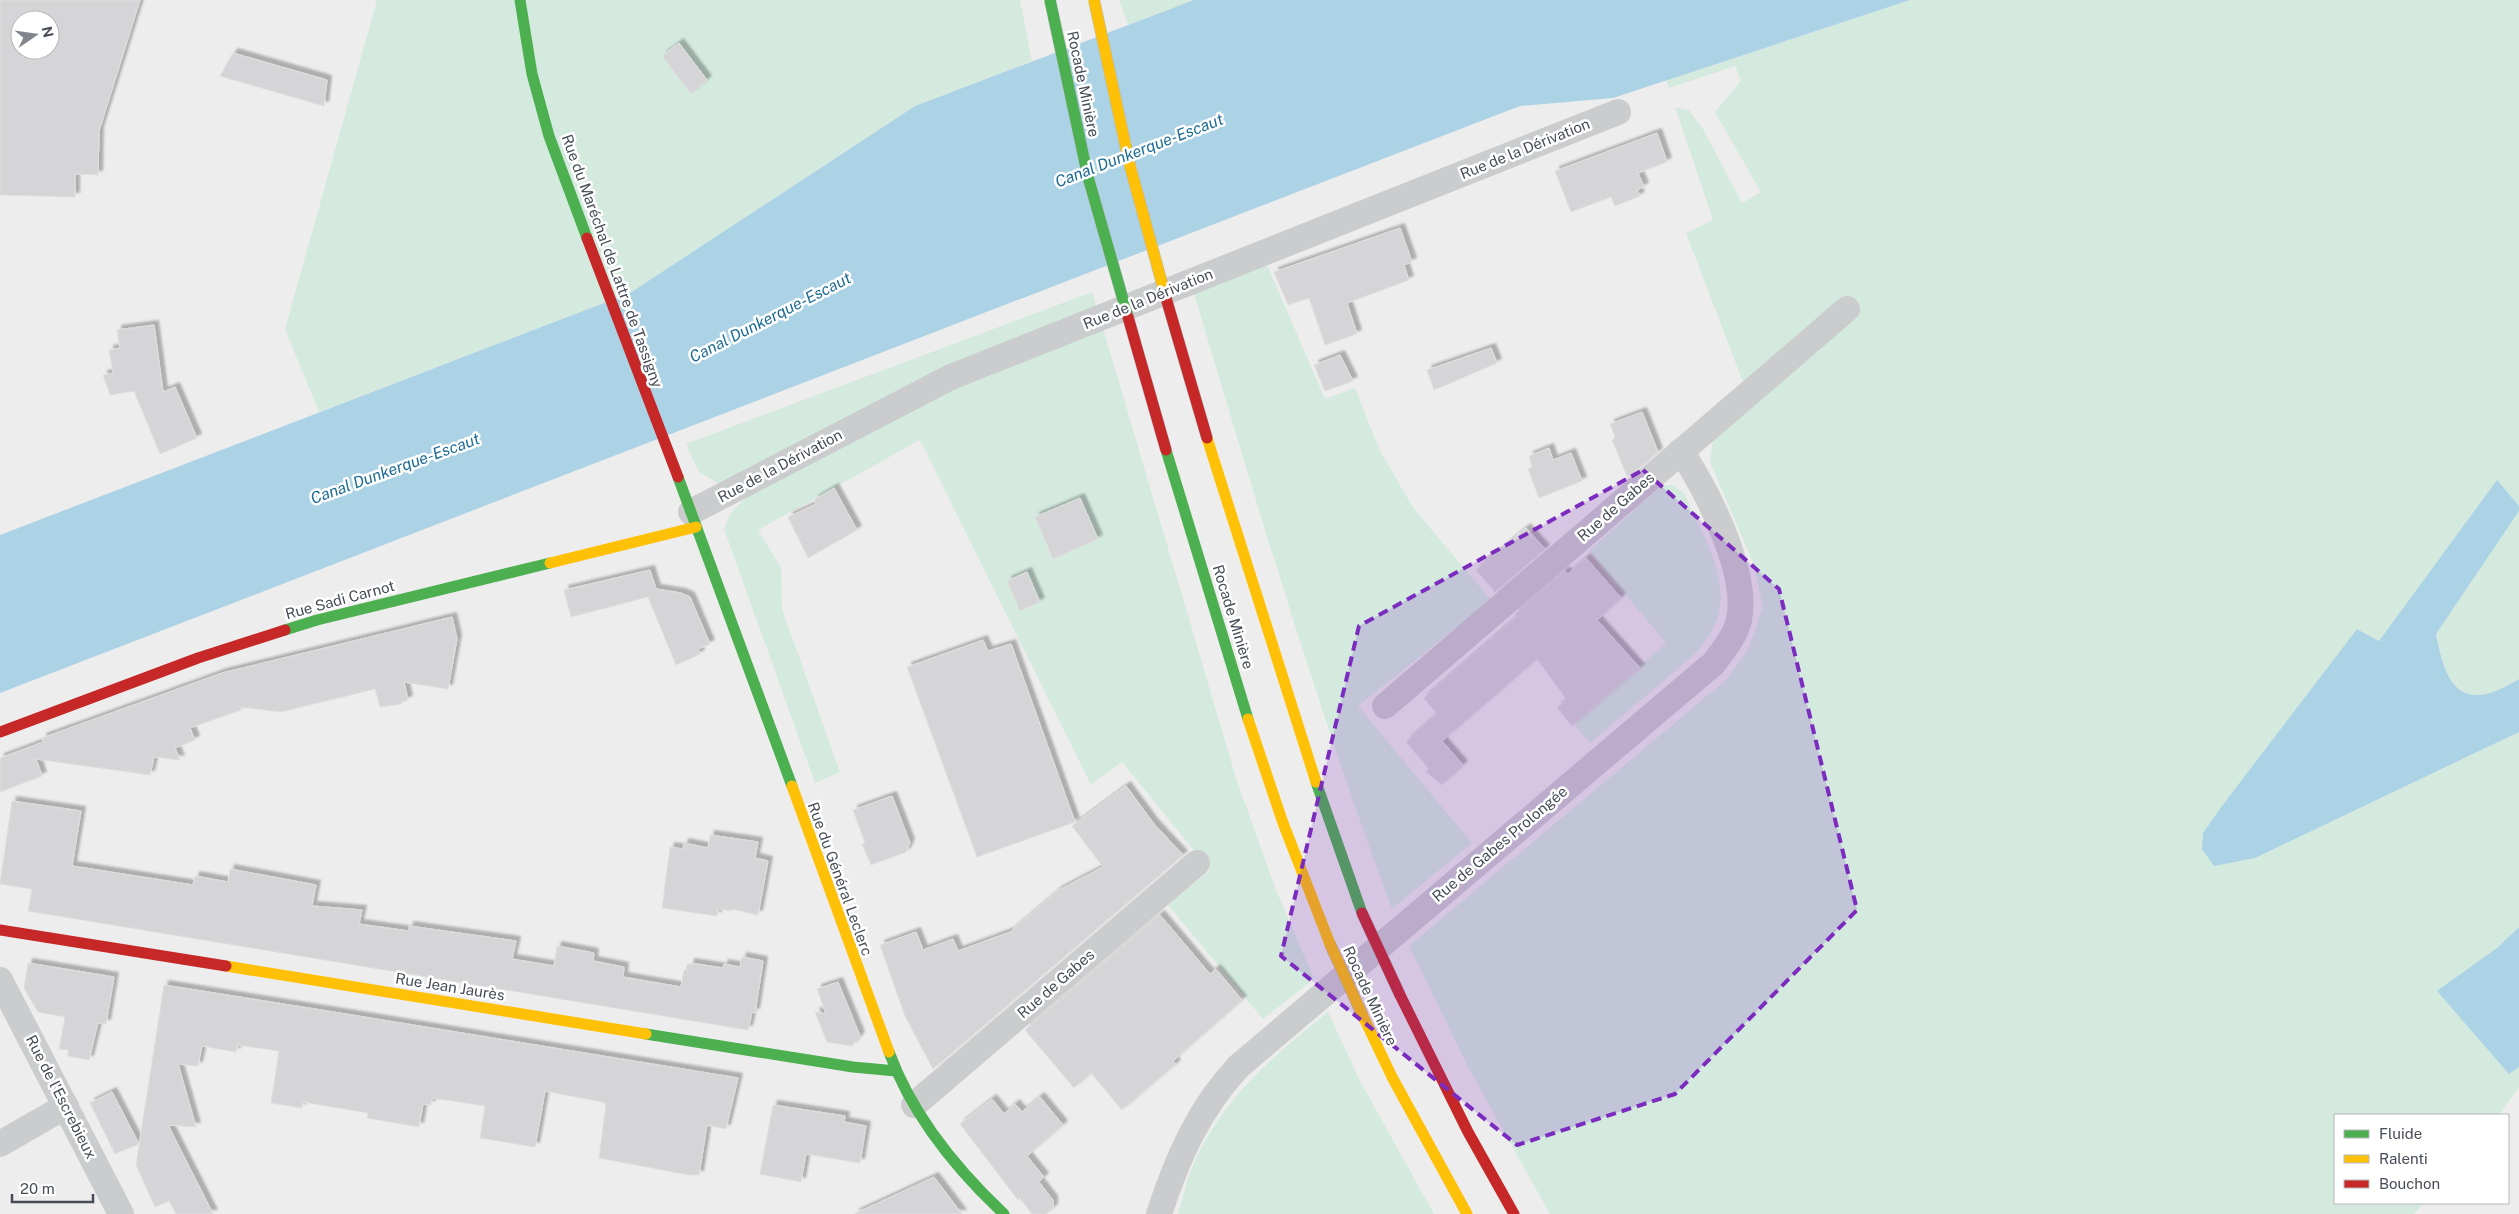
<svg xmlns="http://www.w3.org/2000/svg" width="2519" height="1214" font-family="'Public Sans',sans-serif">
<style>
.green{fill:#d4eadf}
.water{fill:#acd2e5}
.building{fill:#d5d5d7;stroke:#dfdfe0;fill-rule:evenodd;filter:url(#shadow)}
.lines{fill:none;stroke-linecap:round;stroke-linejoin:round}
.street{stroke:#caccce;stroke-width:26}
.fast{stroke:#4caf50;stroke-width:11}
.slow{stroke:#ffc107;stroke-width:11}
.jam{stroke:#c62828;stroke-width:11}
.fast-bridge-casing{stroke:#b3b6bc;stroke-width:12;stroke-linecap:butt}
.slow-bridge-casing{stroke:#b3b6bc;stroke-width:12;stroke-linecap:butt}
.jam-bridge-casing{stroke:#b3b6bc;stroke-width:12;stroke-linecap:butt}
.fast-bridge{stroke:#4caf50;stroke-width:11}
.slow-bridge{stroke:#ffc107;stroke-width:11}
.jam-bridge{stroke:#c62828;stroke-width:11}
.marked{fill:#7b2cbf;fill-opacity:0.2;stroke:#7b2cbf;stroke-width:4;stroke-dasharray:10 6;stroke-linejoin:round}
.labels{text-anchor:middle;stroke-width:5;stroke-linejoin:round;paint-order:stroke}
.street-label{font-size:15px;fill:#474d57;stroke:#fff}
.water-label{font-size:16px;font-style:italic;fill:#1c6c95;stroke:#fff}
</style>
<defs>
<filter id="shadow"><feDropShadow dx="4.5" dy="-4.5" stdDeviation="1" flood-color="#0004"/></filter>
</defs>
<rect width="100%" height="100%" fill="#eeeded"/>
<!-- green -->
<g class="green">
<polygon points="377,0 1020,0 1032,61 915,106 630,293 319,412 285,329"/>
<polygon points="1119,0 1194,0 1128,25"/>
<polygon points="1910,0 2519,0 2519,506 2497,481 2379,641 2357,629 2203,833 2255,858 2519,732 2519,927 2497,948 2438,992 2510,1073 2519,1067 2519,1087 2499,1115 2335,1115 2335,1203 2424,1203 2414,1214 1550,1214 1468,1067 1409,946 1727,679 1749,648 1763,607 1754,565 1710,462 1713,438 1743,382 1686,233 1713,220 1675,107 1689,110 1703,129 1742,203 1761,192 1715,112 1741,81 1735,66 1669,88 1666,80"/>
<path d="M1265,260L1325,399L1355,388L1380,451L1414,509L1491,600L1358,706L1472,843L1392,909C1316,705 1254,495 1192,287Z"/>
<polygon points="1092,292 1097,308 721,485 699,472 686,444"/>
<polygon points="1102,325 1237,781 1276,890 1314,979 1263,1019 1168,905 1210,870 1122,762 1091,785 920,440 758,530 781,568 782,609 840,772 815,783 724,529 730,514 750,493 904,408"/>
<path d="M1662,485H1673L1684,493C1709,551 1747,600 1694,655L1590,743L1574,724L1666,643L1589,551Z"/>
<path d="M2519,511V679C2510,684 2500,690 2490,693C2450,705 2442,662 2436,633Z"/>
<path d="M1328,1012L1360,1081L1434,1214H1178C1183,1198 1186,1181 1193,1166C1220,1101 1274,1055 1328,1012Z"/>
</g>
<!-- water -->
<g class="water">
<polygon points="1194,0 1910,0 1613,98 1520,106 0,693 0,535 630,293 915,106"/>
<path d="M2497,480L2519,506V511L2436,634C2442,663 2450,705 2490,693C2500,690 2510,684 2519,679V732L2255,858L2214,866L2202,849L2203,833L2222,806L2357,629L2379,641Z"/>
<polygon points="2519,927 2519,1067 2509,1074 2437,991 2497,948"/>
</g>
<!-- building -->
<g class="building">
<path d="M0,0H140L99,131L98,175L75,174V197L0,195ZM20,20H50V50H20Z"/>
<polygon points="679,43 707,80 691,94 662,56"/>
<polygon points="233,53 327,80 324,106 220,76"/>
<polygon points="1657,133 1667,162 1638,173 1644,187 1637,190 1640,196 1615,206 1611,197 1571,212 1555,171"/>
<polygon points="1400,228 1412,262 1404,265 1409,280 1347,303 1357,334 1325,345 1309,298 1288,305 1274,272"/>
<polygon points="154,325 163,392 175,387 197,438 160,454 134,391 110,395 103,375 113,373 109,350 120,348 117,330"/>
<polygon points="1491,348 1497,363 1434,390 1427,370"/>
<polygon points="1340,355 1353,381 1325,391 1314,365"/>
<polygon points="1642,412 1658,452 1628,478 1612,440 1615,437 1610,424"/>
<polygon points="1549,448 1553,460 1571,453 1582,481 1539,498 1528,469 1532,467 1529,456"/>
<polygon points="834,488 857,530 808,558 788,517 816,504 814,500"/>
<polygon points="1080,498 1098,539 1053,559 1035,517"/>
<polygon points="1526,528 1545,549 1495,592 1476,570"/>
<polygon points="1586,558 1621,598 1597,620 1640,668 1572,726 1557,708 1567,700 1537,659 1442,741 1463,765 1442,785 1426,772 1429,769 1406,742 1437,714 1424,698 1517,617 1515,614 1565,571 1568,574"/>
<polygon points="650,570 656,589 681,593 690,597 710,644 698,649 700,654 676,665 648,597 571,617 564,590"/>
<polygon points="1027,572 1040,602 1020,611 1007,581"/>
<polygon points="452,617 457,639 448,689 404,682 408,700 402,702 402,704 380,707 375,689 281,712 240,707 241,710 190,728 195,740 175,748 180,760 154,757 150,775 36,759 42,776 0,792 0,758 43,742 42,738 222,673"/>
<polygon points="983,640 988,651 1011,644 1075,822 977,857 907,667"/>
<polygon points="1126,786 1154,824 1183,855 933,1069 905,1016 880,945 916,932 923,950 953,939 958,951 1010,932 1059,890 1103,867 1072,826"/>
<polygon points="892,796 910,843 906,852 871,865 862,844 865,843 853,810"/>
<polygon points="12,801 81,811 72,866 193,885 195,876 228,882 230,869 316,885 312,906 362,910 359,924 409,931 409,926 516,941 512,959 554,966 557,946 594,953 593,961 624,967 623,977 681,987 684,970 689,970 690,963 723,968 724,964 740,967 742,957 763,961 755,1013 752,1012 748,1030 28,911 32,889 0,884"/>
<polygon points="710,835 758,842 755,858 768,861 758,915 732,909 732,911 718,909 717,916 662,908 670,847 683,849 684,843 708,848"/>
<polygon points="1160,915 1210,974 1216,969 1242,1000 1173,1061 1176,1064 1122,1110 1091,1073 1074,1088 1025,1030"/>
<polygon points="28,963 114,977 106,1024 98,1023 89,1060 68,1056 68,1050 59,1049 65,1017 38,1012 24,988"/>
<polygon points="838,982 860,1036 852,1046 827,1042 815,1012 826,1014 817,989"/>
<polygon points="164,985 321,1010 738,1078 726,1129 707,1125 699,1175 689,1175 599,1158 606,1104 602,1102 545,1091 535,1147 480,1138 485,1106 432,1098 431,1105 423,1104 419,1127 367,1118 368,1113 303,1102 302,1108 271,1103 279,1051 237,1045 236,1052 202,1046 198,1066 178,1064 196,1127 168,1125 213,1214 176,1214 169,1201 155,1207 136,1165"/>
<polygon points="112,1092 139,1144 115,1154 90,1103"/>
<polygon points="1040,1097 1063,1125 1027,1156 1044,1177 1039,1182 1053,1200 1053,1208 1046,1214 1032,1214 1020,1198 1018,1200 960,1124 992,1099 1004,1114 1015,1104 1022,1112"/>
<polygon points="773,1105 845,1116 844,1122 866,1126 860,1163 806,1154 801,1182 760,1174"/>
<polygon points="934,1177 962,1214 854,1214"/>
</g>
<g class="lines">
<!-- street -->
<g class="street">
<polyline points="691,512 951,377 1618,112"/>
<polyline points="1385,706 1847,309"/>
<polyline points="0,980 121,1214"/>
<polyline points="914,1105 1197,863"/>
<polyline points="0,1144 66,1106"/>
<path d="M1159,1214C1177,1159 1199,1108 1239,1066L1714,663C1724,649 1735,637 1739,620C1749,572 1707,491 1681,451"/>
</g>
<!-- fast -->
<g class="fast">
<polyline points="520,0 532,74 549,136 587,238"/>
<polyline points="1166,450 1248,719"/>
<polyline points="678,477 792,786"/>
<polyline points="285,630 317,620 550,563"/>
<polyline points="1316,782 1362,913"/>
<polyline points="646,1034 853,1067 896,1071"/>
<path d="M889,1052C912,1115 955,1168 1004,1214"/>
</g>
<!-- slow -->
<g class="slow">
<polyline points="1207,438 1316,782"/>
<polyline points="550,563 696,527"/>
<polyline points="1248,719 1283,823 1330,944"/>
<polyline points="792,786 889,1052"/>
<polyline points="226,966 646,1034"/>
<polyline points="1363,1016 1392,1077 1467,1214"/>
</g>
<!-- jam -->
<g class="jam">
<polyline points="587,238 678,477"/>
<polyline points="0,732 198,658 285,630"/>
<polyline points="0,930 226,966"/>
<polyline points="1400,995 1468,1132 1514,1214"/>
</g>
<defs>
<polyline id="fast-bridge" points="1050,0 1088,177 1128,317"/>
<g id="slow-bridge">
<polyline points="1094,0 1130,166 1166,298"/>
<polyline points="1330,944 1363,1016"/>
</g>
<g id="jam-bridge">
<polyline points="1166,298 1207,438"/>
<polyline points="1128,317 1166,450"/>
<polyline points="1362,913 1400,995"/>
</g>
</defs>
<!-- fast-bridge casing -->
<use href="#fast-bridge" class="fast-bridge-casing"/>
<!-- slow-bridge casing -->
<use href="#slow-bridge" class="slow-bridge-casing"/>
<!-- jam-bridge casing -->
<use href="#jam-bridge" class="jam-bridge-casing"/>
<!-- fast-bridge -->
<use href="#fast-bridge" class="fast-bridge"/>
<!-- slow-bridge -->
<use href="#slow-bridge" class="slow-bridge"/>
<!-- jam-bridge -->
<use href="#jam-bridge" class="jam-bridge"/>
</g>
<!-- marked area -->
<path class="marked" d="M1643,470L1779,589L1857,910L1675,1094L1517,1145L1281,956L1359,626Z"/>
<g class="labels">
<!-- street labels -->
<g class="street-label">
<text transform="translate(1083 84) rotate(78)" y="5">Rocade Minière</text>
<text transform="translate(1525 149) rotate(-22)" y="5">Rue de la Dérivation</text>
<text transform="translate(612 261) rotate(70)" y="5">Rue du Maréchal de Lattre de Tassigny</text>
<text transform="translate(1148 299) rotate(-22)" y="5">Rue de la Dérivation</text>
<text transform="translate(780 466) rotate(-28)" y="5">Rue de la Dérivation</text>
<text transform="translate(1616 507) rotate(-41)" y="5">Rue de Gabes</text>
<text transform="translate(340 600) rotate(-15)" y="5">Rue Sadi Carnot</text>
<text transform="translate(1233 617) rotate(73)" y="5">Rocade Minière</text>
<text transform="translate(1500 844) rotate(-40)" y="5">Rue de Gabes Prolongée</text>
<text transform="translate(840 879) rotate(70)" y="5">Rue du Général Leclerc</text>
<text transform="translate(1056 984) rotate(-41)" y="5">Rue de Gabes</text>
<text transform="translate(450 987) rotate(9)" y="5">Rue Jean Jaurès</text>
<text transform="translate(1370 996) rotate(65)" y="5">Rocade Minière</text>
<text transform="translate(61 1097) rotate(63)" y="5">Rue de l'Escrebieux</text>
</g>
<!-- water labels -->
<g class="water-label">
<text transform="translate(1139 150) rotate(-21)" y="6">Canal Dunkerque-Escaut</text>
<text transform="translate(770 317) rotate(-27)" y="6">Canal Dunkerque-Escaut</text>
<text transform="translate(395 468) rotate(-20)" y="6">Canal Dunkerque-Escaut</text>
</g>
</g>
<!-- legend -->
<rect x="2334" y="1114" width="175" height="90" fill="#ffffff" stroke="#b5b8bc"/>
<rect x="2344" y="1130" width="25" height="8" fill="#4caf50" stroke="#b5b8bc"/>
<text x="2379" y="1139" font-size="15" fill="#474d57">Fluide</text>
<rect x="2344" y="1155" width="25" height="8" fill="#ffc107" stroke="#b5b8bc"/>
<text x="2379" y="1164" font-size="15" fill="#474d57">Ralenti</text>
<rect x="2344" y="1180" width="25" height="8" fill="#c62828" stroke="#b5b8bc"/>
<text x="2379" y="1189" font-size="15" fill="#474d57">Bouchon</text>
<!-- north arrow -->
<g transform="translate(35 35) rotate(77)"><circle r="24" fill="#ffffff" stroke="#b5b8bc"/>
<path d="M0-4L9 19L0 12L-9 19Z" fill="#81858c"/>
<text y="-8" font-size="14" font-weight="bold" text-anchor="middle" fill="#474d57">N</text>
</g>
<!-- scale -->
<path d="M12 1194v8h81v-8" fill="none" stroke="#474d57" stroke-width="2.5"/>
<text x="20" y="1194" font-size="15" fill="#474d57" stroke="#ffffff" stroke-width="4" paint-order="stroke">20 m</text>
</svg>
